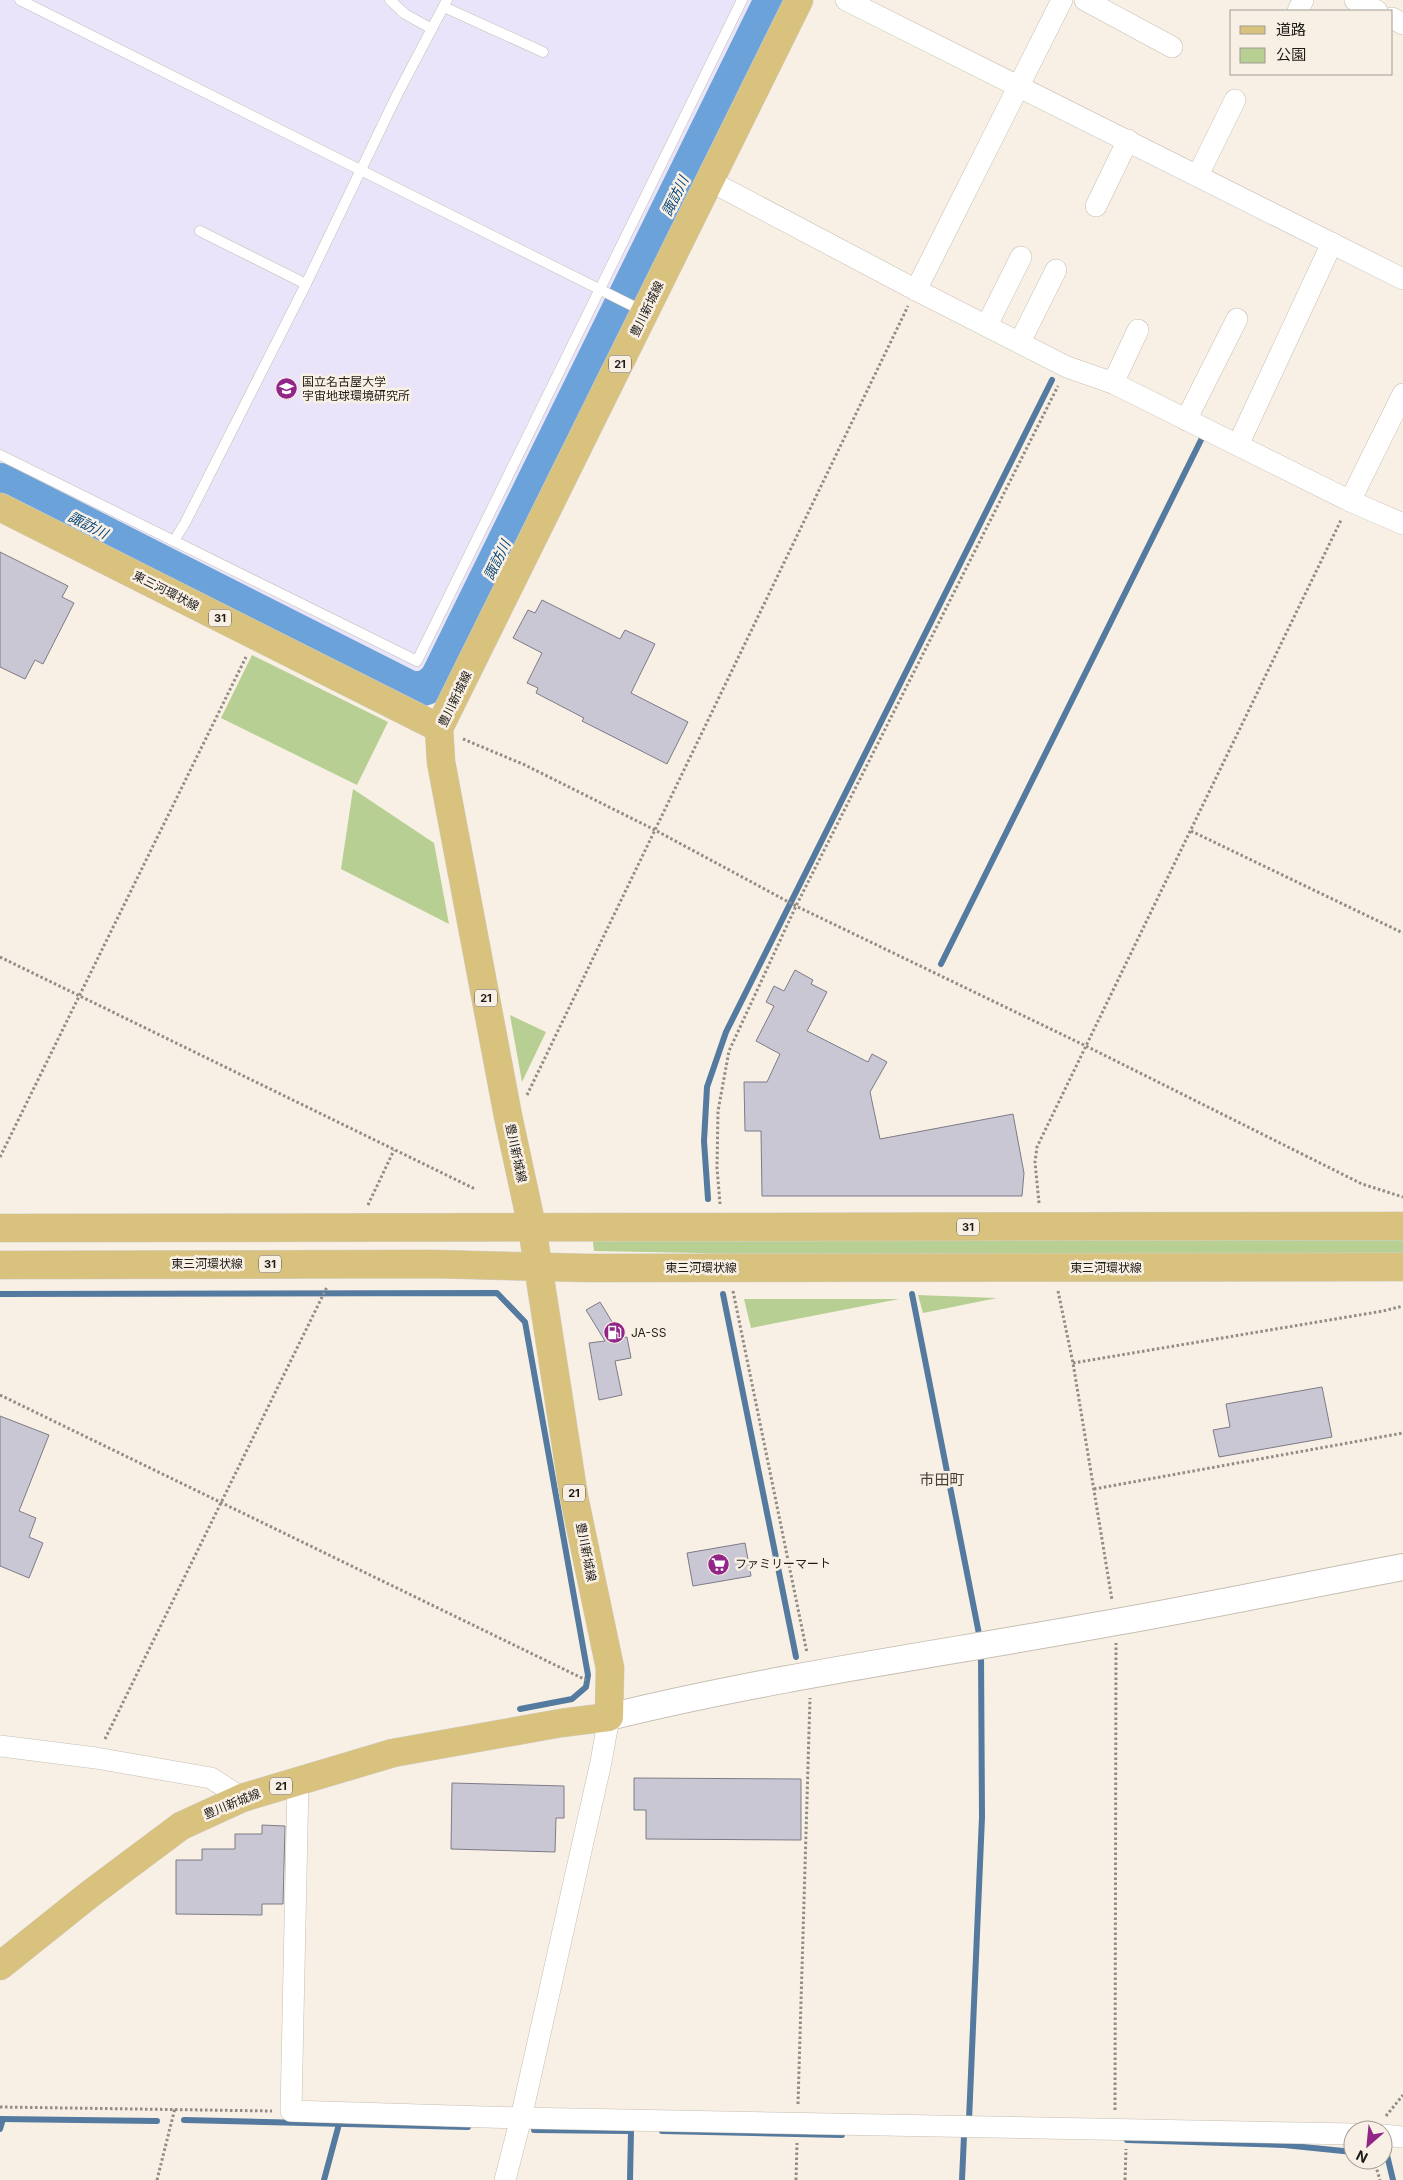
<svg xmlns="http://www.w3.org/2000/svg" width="1403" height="2180" font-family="Inter,'Noto Sans JP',sans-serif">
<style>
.education{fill:#eae4fa}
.green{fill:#b7cf93}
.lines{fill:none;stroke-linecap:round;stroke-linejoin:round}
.stream{stroke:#547a9f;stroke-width:6}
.river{stroke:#6ba2d9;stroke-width:36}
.building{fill:#c9c7d4;stroke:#7d7b87}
.service-casing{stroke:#c6beb3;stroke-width:11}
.minor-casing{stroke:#c6beb3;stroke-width:22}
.tertiary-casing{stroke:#c6beb3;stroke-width:28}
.primary-casing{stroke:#d2d1d1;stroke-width:29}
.path{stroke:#928c84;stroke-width:3;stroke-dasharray:2.5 2.5;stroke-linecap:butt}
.service{stroke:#fff;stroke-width:10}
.minor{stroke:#fff;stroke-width:21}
.tertiary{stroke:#fff;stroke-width:26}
.primary{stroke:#d8c27d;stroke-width:28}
.labels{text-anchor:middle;stroke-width:5;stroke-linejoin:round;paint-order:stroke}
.shield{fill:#f9f0e5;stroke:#605b55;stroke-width:1}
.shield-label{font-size:11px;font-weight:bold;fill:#1e1b17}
.street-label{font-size:12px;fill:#1e1b17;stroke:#f9f0e5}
.poi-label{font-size:12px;fill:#1e1b17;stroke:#f9f0e5;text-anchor:start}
.water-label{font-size:14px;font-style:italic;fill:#09487b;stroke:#f9f0e5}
.quarter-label{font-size:15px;fill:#474037;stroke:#f9f0e5}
</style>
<rect width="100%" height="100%" fill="#f9f0e5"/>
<!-- education -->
<polygon class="education" points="0,0 763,0 430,677 425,682 413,683 408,681 0,480"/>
<!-- green -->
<g class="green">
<polygon points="252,655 388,722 357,785 221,718"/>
<polygon points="353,789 434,843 449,924 341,869"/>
<polygon points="510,1015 546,1032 522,1082"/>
<polygon points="592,1233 1403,1236 1403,1259 816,1262 700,1253 594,1251"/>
<polygon points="918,1295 997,1298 923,1313"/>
<polygon points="744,1299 899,1299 751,1328"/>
</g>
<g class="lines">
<!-- stream -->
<g class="stream">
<polyline points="941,964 1202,438"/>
<polyline points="708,1199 704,1141 707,1087 726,1032 1052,380"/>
<polyline points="0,1294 497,1293 525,1322 588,1675 586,1687 572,1699 520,1709"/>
<polyline points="723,1294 796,1657"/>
<polyline points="912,1294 980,1639"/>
<polyline points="0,2119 157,2121"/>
<polyline points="184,2120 468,2127"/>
<polyline points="969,2120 982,1817 981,1652"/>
<polyline points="0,2129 3,2119"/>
<polyline points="534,2130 627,2131"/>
<polyline points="662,2131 842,2135"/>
<polyline points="1127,2140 1284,2145 1353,2152"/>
<polyline points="1385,2147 1393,2180"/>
<polyline points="324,2180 339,2124"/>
<polyline points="630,2180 631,2131"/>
<polyline points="962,2180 964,2136"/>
</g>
<!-- river -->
<path class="river" d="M0,481L409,688C423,691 431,687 439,676L772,0"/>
</g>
<!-- building -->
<g class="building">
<polygon points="0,552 68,586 62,597 74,603 43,664 35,660 25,679 0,667"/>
<polygon points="542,600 620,639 625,630 655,644 631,693 688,722 667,764 582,721 584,718 536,693 538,688 527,683 542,653 513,638 528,610 535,613"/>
<polygon points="795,970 813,980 811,984 827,992 807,1031 868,1062 872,1054 887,1062 870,1092 880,1139 1013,1114 1024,1173 1022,1196 762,1196 761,1131 745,1131 744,1082 767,1082 780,1054 756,1041 774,1006 766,1002 774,986 784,991"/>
<polygon points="600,1302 622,1338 627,1337 631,1358 615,1361 622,1395 599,1400 589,1343 605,1341 586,1310"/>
<polygon points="1322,1387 1332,1437 1219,1457 1213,1430 1230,1427 1226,1404"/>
<polygon points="0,1416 49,1435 19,1511 36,1518 29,1537 43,1543 29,1578 0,1566"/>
<polygon points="745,1543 751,1576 693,1586 687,1553"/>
<polygon points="634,1778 801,1779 801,1840 646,1839 646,1810 634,1810"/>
<polygon points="452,1783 564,1786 564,1818 556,1818 555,1852 451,1849"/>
<polygon points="262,1825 285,1826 283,1904 262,1904 262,1915 176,1914 176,1860 202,1860 202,1849 235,1849 235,1834 262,1834"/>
</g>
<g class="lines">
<defs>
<g id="service">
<polyline points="20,0 643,311"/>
<polyline points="390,0 405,14 432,29"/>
<polyline points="444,7 543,52"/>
<polyline points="200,231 306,284"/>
<polyline points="0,455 417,661 742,0"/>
<polyline points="174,541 185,523 306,284 397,95 447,0"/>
</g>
<g id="minor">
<polyline points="846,0 1403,279"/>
<polyline points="1085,0 1172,47"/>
<polyline points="1355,0 1377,11"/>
<polyline points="1298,11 1303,0"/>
<polyline points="1392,18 1403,24"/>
<polyline points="1198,175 1235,100"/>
<polyline points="710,181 916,290 1067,367 1113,383 1350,501 1403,524"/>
<polyline points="1096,206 1128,140"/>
<polyline points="916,290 1062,0"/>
<polyline points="987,325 1021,257"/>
<polyline points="1020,342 1056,270"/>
<polyline points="1113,383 1138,330"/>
<polyline points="1186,420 1237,319"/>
<polyline points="1238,445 1332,243"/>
<polyline points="1350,501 1403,394"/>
<polyline points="0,1746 96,1758 211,1778 242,1798"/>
<polyline points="298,1781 291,2111 521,2118 1353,2134"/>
<polyline points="1383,2135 1403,2137"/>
<polyline points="505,2180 521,2118 601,1762 609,1717"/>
</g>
<path id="tertiary" d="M609,1717C776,1676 947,1653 1116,1622C1212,1605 1307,1585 1403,1567"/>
<g id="primary">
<polyline points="0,507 439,728"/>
<polyline points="0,1228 1403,1226"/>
<polyline points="0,1265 432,1264 588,1268 1403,1267"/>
<polyline points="0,1966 90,1894 181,1826 242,1798 393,1753 561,1723 609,1717 610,1668 574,1497 532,1227 508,1116 441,762 439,728 799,0"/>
</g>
</defs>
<!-- service casing -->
<use href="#service" class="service-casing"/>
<!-- minor casing -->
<use href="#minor" class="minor-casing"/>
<!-- tertiary casing -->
<use href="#tertiary" class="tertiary-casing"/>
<!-- primary casing -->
<use href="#primary" class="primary-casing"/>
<!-- path -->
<g class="path">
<polyline points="463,739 525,765 655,830 796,906 1086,1046 1362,1184 1403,1197"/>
<polyline points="1191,831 1403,933"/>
<polyline points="0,957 475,1189"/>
<polyline points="527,1095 908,306"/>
<polyline points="0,1157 246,657"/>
<polyline points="1039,1203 1035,1162 1037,1147 1341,520"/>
<polyline points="720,1204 717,1168 718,1111 729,1051 796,906 1058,386"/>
<polyline points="368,1205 394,1150"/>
<polyline points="733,1291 807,1653"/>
<polyline points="1058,1291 1073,1363 1112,1600"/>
<polyline points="1073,1363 1383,1311 1403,1306"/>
<polyline points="0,1395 586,1680"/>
<polyline points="1094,1489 1403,1433"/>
<polyline points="105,1739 327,1287"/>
<polyline points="798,2104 810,1698"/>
<polyline points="0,2107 272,2111"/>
<polyline points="1115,2110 1116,1643"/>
<polyline points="1386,2116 1403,2095"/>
<polyline points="1374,2160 1380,2180"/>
<polyline points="157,2180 175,2108"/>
<polyline points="796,2180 797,2143"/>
<polyline points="1125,2180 1126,2149"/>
</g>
<!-- service -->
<use href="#service" class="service"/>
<!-- minor -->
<use href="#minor" class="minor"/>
<!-- tertiary -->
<use href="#tertiary" class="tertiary"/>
<!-- primary -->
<use href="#primary" class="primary"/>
</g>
<!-- icons -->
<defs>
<symbol id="university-disc" viewBox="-11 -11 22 22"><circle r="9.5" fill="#912688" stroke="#f9f0e5"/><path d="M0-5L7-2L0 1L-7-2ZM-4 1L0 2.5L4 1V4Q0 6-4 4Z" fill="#fff"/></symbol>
<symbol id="fuel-disc" viewBox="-11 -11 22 22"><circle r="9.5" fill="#912688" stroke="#f9f0e5"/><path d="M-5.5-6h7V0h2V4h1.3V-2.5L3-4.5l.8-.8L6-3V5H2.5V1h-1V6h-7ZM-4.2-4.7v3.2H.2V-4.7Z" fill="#fff"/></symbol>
<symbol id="supermarket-disc" viewBox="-11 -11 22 22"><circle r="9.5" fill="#912688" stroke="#f9f0e5"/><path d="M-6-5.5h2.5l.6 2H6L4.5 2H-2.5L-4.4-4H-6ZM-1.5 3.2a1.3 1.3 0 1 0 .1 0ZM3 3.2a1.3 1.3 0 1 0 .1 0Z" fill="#fff"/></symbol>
</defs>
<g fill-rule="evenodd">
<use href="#university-disc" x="274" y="376" width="25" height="25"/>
<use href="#fuel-disc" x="602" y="1320" width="25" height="25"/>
<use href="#supermarket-disc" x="706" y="1552" width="25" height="25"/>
</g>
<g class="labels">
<!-- shield labels -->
<g class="shield">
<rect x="609" y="355.5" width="22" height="17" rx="4"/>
<rect x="209" y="609.5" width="22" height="17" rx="4"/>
<rect x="475" y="989.5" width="22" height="17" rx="4"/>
<rect x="957" y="1218.5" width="22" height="17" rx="4"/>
<rect x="259" y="1255.5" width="22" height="17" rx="4"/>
<rect x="563" y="1484.5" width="22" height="17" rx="4"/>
<rect x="270" y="1777.5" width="22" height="17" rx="4"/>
</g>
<g class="shield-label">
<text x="620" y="368">21</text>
<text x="220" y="622">31</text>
<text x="486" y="1002">21</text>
<text x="968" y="1231">31</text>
<text x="270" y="1268">31</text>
<text x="574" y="1497">21</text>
<text x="281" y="1790">21</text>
</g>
<!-- street labels -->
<g class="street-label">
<text transform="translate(647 309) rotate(-64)" y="4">豊川新城線</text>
<text transform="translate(166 591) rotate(27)" y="4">東三河環状線</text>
<text transform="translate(455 699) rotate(-64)" y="4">豊川新城線</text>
<text transform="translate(516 1153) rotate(78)" y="4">豊川新城線</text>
<text x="207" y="1268">東三河環状線</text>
<text x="701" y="1272">東三河環状線</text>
<text x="1106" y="1272">東三河環状線</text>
<text transform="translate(586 1552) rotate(79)" y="4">豊川新城線</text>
<text transform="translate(232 1804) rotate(-22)" y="4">豊川新城線</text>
</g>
<!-- poi labels -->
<g class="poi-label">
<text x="302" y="386">国立名古屋大学<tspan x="302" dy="14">宇宙地球環境研究所</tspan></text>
<text x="631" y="1337">JA-SS</text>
<text x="735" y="1568">ファミリーマート</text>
</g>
<!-- water labels -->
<g class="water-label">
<text transform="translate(675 196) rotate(-64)" y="5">諏訪川</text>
<text transform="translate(88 525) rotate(27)" y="5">諏訪川</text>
<text transform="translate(497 560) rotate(-64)" y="5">諏訪川</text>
</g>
<!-- quarter labels -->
<g class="quarter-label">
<text x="942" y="1485">市田町</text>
</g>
</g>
<!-- legend -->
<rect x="1230" y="10" width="162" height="65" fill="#f9f0e5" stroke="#a19b93"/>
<rect x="1240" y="26" width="25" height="8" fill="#d8c27d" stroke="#a19b93"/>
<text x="1276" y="35" font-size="15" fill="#1e1b17">道路</text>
<rect x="1240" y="48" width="25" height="15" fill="#b7cf93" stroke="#a19b93"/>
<text x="1276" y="60" font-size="15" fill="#1e1b17">公園</text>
<!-- north arrow -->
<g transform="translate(1368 2145) rotate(207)"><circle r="24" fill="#f9f0e5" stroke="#a19b93"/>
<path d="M0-4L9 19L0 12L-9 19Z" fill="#912688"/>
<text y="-8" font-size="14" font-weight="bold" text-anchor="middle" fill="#1e1b17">N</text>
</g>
</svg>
